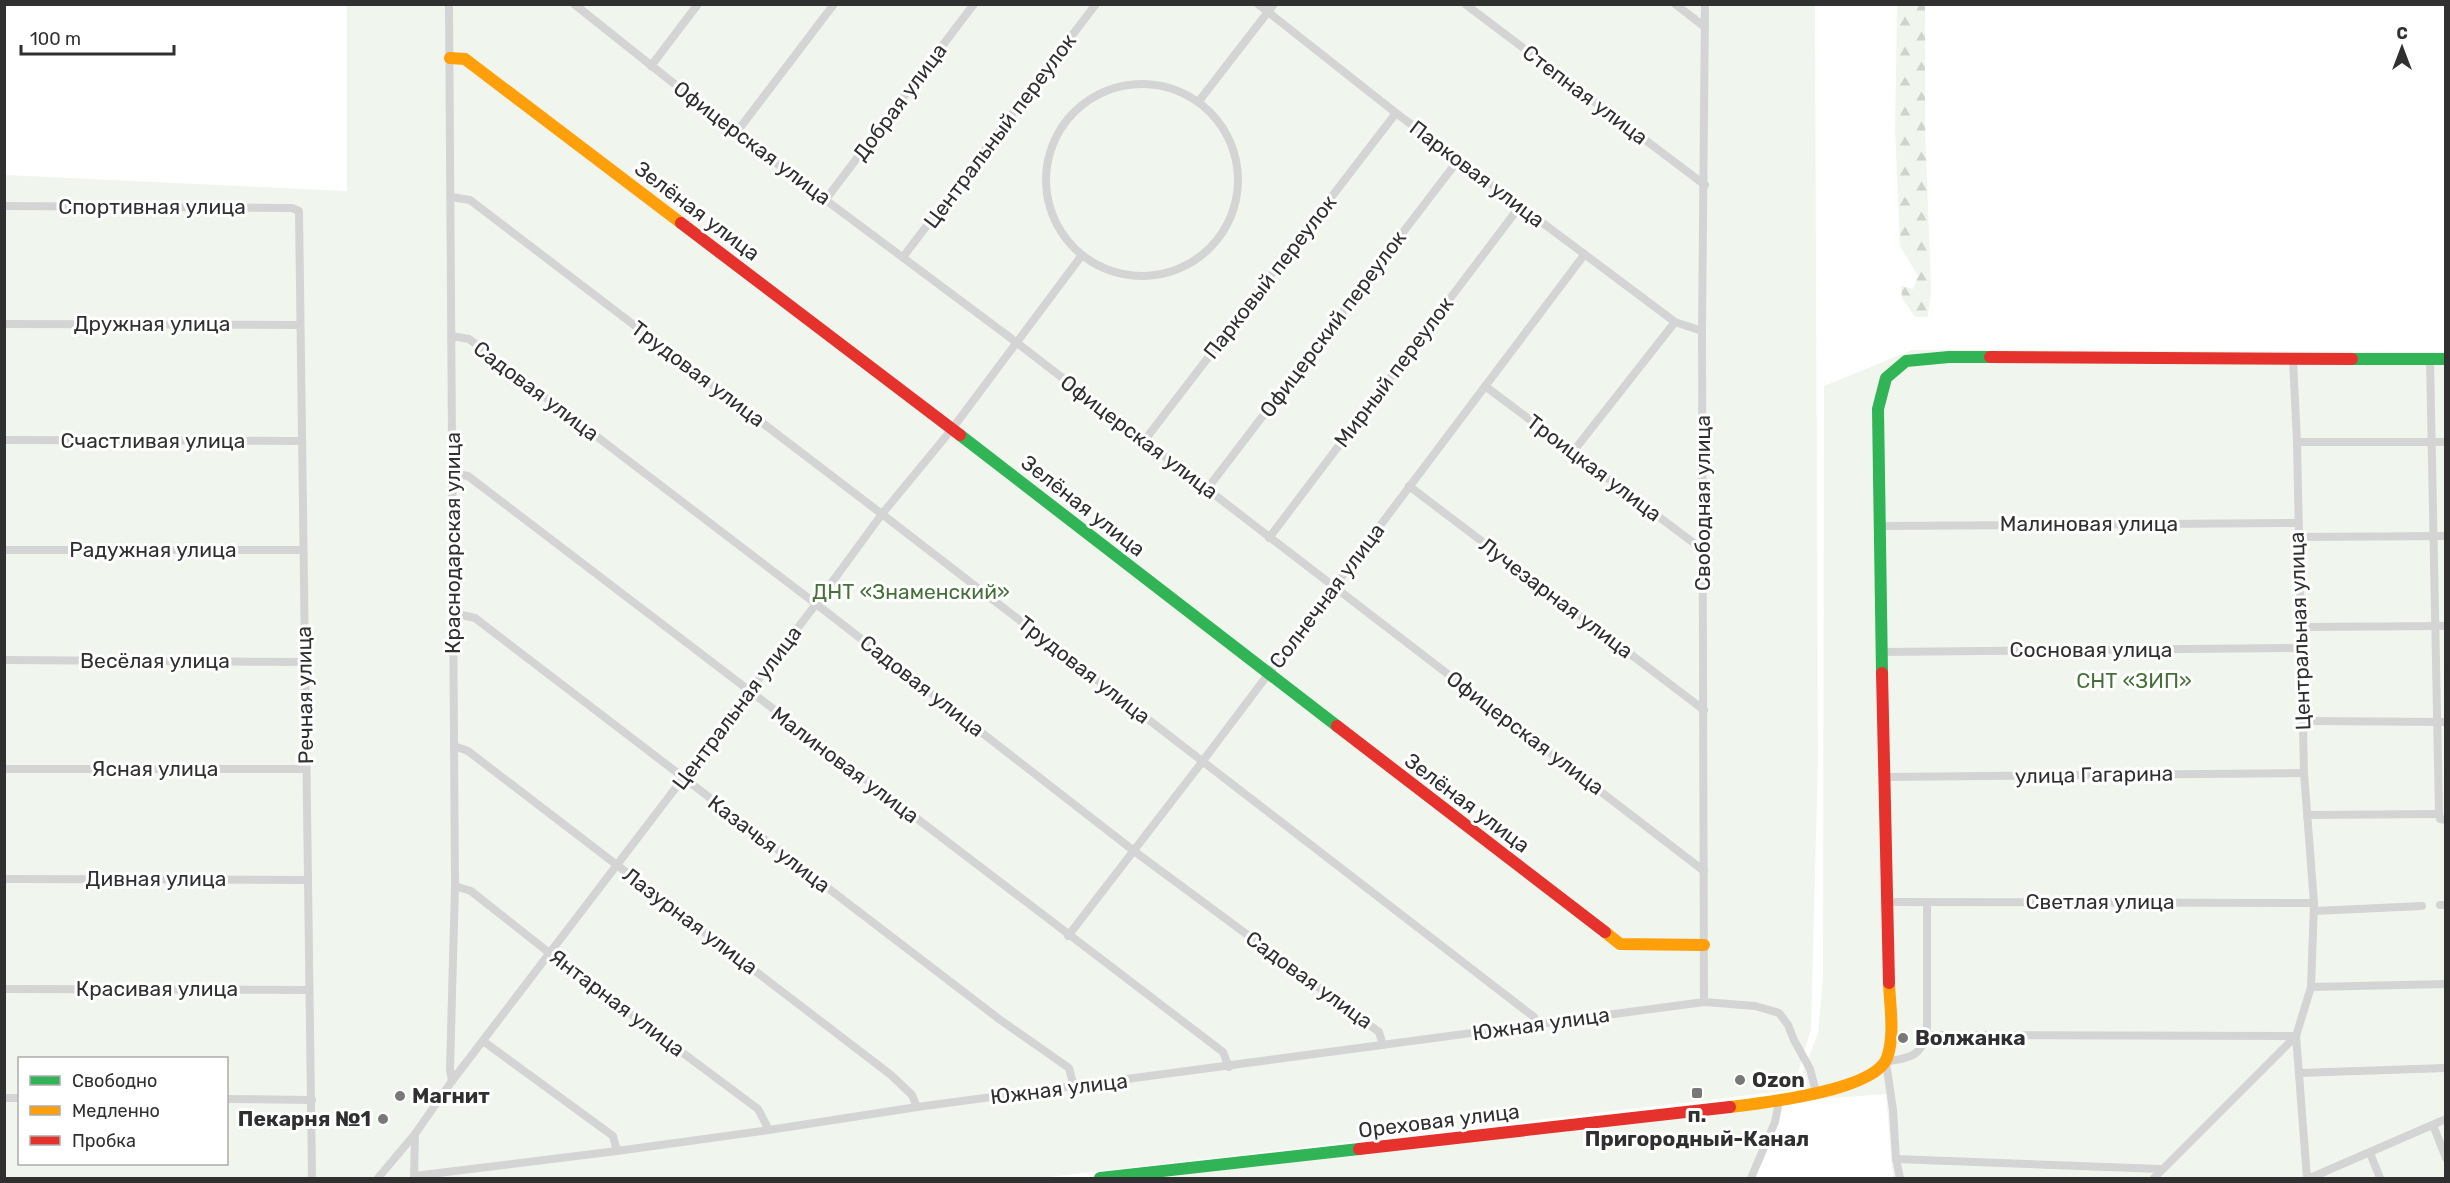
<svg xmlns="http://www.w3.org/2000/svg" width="2450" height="1183" font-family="Rubik,sans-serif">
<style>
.green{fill:#f0f6ed;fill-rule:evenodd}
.forest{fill:url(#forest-firs)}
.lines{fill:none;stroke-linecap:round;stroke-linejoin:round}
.street{stroke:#d4d4d4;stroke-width:8}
.fast{stroke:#30b455;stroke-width:12}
.slow{stroke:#ff9f0a;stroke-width:12}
.jam{stroke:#e5322d;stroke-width:12}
.poi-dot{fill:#787878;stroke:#fff;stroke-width:2}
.labels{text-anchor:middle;stroke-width:6;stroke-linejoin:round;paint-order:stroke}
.street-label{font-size:21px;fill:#303030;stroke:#fff}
.park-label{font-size:21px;fill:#46703a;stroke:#fff}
.poi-label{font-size:21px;font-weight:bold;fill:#303030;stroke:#fff;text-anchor:start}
</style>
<defs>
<pattern id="forest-firs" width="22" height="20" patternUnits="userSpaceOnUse" patternTransform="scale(1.5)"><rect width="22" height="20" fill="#f0f6ed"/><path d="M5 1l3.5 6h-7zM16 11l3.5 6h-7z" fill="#ced3cc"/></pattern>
</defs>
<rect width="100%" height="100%" fill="#fff"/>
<!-- green -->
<g class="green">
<path d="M347,5H1815L1818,761L1811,1029L1793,1090L1041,1178H5V175L347,191ZM20,1058H226V1164H20Z"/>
<polygon points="1912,350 2445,352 2445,1178 1893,1178 1886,1094 1796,1101 1797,1087 1818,1033 1823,976 1824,386"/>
<polygon points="1779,1101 1751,1178 1100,1178"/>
</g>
<!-- forest -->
<polygon class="forest" points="1897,5 1925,5 1925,123 1931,289 1928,317 1915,317 1902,298 1901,286 1913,289 1918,276 1900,246 1895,130"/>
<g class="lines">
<!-- street -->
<g class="street">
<polyline points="449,4 455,886 450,1069 452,1081"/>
<polyline points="574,4 736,133 1008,336 1704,871"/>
<polyline points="1258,4 1396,113 1675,322 1702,331"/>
<polyline points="1465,4 1705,185"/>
<polyline points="1675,4 1705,27"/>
<polyline points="651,66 698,4"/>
<circle cx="1142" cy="180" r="96"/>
<polyline points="1199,101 1274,4"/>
<polyline points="736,133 834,4"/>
<polyline points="451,197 470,200 891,521 1534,1017 1537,1025"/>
<polyline points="826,199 974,4"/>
<polyline points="4,206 292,208 299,211 312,1178"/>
<polyline points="903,257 1096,4"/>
<polyline points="4,324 299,325"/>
<polyline points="452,336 469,339 824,610 1134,851 1379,1032 1383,1045"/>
<polyline points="2293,359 2297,442 2304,773 2314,903 2311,987 2296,1036 2307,1178"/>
<polyline points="2430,359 2439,814 2440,819 2446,820"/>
<polyline points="1485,386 1703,550"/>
<polyline points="4,440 301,441"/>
<polyline points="1144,441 1396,113"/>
<polyline points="2297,442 2446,442"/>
<polyline points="1572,453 1675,322"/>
<polyline points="453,473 468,476 1223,1052 1229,1067"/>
<polyline points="1409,486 1704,710"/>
<polyline points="1207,489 1459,159"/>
<polyline points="1881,526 2297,523"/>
<polyline points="2297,537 2446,536"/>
<polyline points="1269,538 1520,206"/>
<polyline points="4,550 302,550"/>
<polyline points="453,613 475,618 999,1019 1069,1068 1074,1087"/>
<polyline points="2300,627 2446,626"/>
<polyline points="1882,652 2301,648"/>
<polyline points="4,660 305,662"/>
<polyline points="2303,721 2446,722"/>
<polyline points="454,746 468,751 891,1075 912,1095 917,1107"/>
<polyline points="4,769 306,769"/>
<polyline points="1885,777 2304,773"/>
<polyline points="2307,815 2439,814"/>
<polyline points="4,879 308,880"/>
<polyline points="455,886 471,891 557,959 758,1109 769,1130"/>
<polyline points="1886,902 2314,903"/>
<polyline points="2440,905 2446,905"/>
<polyline points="2314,911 2422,906"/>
<polyline points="1068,936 1202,762 1584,255"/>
<polyline points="2311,987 2446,984"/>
<polyline points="4,989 309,990"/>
<polyline points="1704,1002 1702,331 1705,4"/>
<polyline points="1927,1035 1927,902"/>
<polyline points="483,1041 613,1136 617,1151"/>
<polyline points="2299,1073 2446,1068"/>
<polyline points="4,1098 20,1098"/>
<polyline points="226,1099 312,1100"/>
<polyline points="2433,1125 2446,1158"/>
<polyline points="2370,1153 2380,1178"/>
<polyline points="1896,1159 2161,1169"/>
<polyline points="414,1176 617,1151 769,1130 917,1107 1704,1002 1755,1006 1779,1013 1788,1025 1794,1040 1810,1069 1816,1092"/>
<polyline points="378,1178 415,1134 452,1081 816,604 882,514 952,429 1082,255"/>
<polyline points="414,1178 415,1135"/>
<polyline points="1751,1178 1775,1122 1779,1101"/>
<path d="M1900,1178L1896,1159L1893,1110L1886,1062C1909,1057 1918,1059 1927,1035L2296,1036"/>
<polyline points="2154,1178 2296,1036"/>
<polyline points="2310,1178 2446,1119"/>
</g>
<!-- fast -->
<g class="fast">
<polyline points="2352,359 2446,359"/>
<polyline points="960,435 1337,726"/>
<polyline points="1882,673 1878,409 1886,378 1906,361 1949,357 1990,357"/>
<polyline points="1100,1178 1359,1149"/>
</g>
<!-- slow -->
<g class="slow">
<polyline points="450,58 465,59 681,223"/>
<polyline points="1605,932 1620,944 1704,945"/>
<path d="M1730,1107C1763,1103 1874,1091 1887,1058C1895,1035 1890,1007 1889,983"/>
</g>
<!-- jam -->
<g class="jam">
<polyline points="681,223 960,435"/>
<polyline points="1990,357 2352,359"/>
<polyline points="1882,673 1889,983"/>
<polyline points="1337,726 1605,932"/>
<polyline points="1359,1149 1730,1107"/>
</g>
</g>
<!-- markers -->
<g class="poi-dot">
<circle cx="1903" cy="1038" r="6"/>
<circle cx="1740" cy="1080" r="6"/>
<rect x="1691" y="1087" width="12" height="12" rx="3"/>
<circle cx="400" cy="1096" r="6"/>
<circle cx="383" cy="1119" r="6"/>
</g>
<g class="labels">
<!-- street labels -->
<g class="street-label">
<text transform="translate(1585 95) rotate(37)" y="7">Степная улица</text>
<text transform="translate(900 102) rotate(-53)" y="7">Добрая улица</text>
<text transform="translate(1000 131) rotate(-53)" y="7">Центральный переулок</text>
<text transform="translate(752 143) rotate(37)" y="7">Офицерская улица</text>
<text transform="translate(1477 174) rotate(37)" y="7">Парковая улица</text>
<text x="152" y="214">Спортивная улица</text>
<text transform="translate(697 211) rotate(37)" y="7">Зелёная улица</text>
<text transform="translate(1270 277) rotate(-52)" y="7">Парковый переулок</text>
<text x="152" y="331">Дружная улица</text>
<text transform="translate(1333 324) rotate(-53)" y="7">Офицерский переулок</text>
<text transform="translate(1394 372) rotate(-53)" y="7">Мирный переулок</text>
<text transform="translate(698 374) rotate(37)" y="7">Трудовая улица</text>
<text transform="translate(536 391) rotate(37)" y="7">Садовая улица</text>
<text transform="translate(1139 437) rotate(37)" y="7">Офицерская улица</text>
<text x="153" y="448">Счастливая улица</text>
<text transform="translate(1594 468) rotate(37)" y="7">Троицкая улица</text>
<text transform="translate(1703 503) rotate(-90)" y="7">Свободная улица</text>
<text transform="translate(1083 506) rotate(38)" y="7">Зелёная улица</text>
<text x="2089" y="531">Малиновая улица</text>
<text transform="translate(453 543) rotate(-90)" y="7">Краснодарская улица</text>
<text x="153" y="557">Радужная улица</text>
<text transform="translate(1327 596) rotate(-53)" y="7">Солнечная улица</text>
<text transform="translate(1556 598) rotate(37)" y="7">Лучезарная улица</text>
<text transform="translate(2300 631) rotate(-92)" y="7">Центральная улица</text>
<text x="2091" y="657">Сосновая улица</text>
<text x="155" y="668">Весёлая улица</text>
<text transform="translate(1084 670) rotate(38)" y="7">Трудовая улица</text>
<text transform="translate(922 686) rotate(38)" y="7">Садовая улица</text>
<text transform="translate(305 695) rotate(-91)" y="7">Речная улица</text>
<text transform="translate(737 708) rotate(-53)" y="7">Центральная улица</text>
<text transform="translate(1525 733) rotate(37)" y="7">Офицерская улица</text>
<text transform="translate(845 765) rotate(37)" y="7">Малиновая улица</text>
<text x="155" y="776">Ясная улица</text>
<text transform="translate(2094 775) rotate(-1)" y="7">улица Гагарина</text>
<text transform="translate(1467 803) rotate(37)" y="7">Зелёная улица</text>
<text transform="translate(769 844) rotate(37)" y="7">Казачья улица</text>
<text x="156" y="886">Дивная улица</text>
<text x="2100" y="909">Светлая улица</text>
<text transform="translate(690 921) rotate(37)" y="7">Лазурная улица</text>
<text transform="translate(1309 980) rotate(36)" y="7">Садовая улица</text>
<text x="157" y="996">Красивая улица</text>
<text transform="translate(617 1003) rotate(37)" y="7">Янтарная улица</text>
<text transform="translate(1541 1024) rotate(-8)" y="7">Южная улица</text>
<text transform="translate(1059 1089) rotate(-7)" y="7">Южная улица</text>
<text transform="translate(1439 1121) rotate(-7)" y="7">Ореховая улица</text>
</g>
<!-- park labels -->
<g class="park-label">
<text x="911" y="599">ДНТ «Знаменский»</text>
<text x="2134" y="688">СНТ «ЗИП»</text>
</g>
<!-- poi labels -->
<g class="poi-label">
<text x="1915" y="1045">Волжанка</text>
<text x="1752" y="1087">Ozon</text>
<text x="412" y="1103">Магнит</text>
<text x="1697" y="1122" text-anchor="middle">п.<tspan x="1697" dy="24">Пригородный-Канал</tspan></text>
<text x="371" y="1126" text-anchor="end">Пекарня №1</text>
</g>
</g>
<!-- border -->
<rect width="2450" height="1183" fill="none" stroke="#303030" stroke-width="12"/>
<!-- legend -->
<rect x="18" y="1057" width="210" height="108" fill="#ffffff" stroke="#acacac" stroke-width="1.5"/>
<rect x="30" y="1076" width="30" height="9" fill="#30b455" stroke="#acacac" stroke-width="1.5"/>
<text x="72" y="1087" font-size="18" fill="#303030">Свободно</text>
<rect x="30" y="1106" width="30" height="9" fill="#ff9f0a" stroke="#acacac" stroke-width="1.5"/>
<text x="72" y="1117" font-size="18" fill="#303030">Медленно</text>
<rect x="30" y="1136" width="30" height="9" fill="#e5322d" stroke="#acacac" stroke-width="1.5"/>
<text x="72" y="1147" font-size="18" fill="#303030">Пробка</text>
<!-- north arrow -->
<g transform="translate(2402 48)" stroke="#ffffff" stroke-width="4.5" paint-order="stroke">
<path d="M0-4.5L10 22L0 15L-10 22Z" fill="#303030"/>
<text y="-9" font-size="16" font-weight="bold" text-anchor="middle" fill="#303030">С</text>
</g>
<!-- scale -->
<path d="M21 45v9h153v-9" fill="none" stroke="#303030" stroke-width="3"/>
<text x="30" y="45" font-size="18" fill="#303030" stroke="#ffffff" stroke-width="4.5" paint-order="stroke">100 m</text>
</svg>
